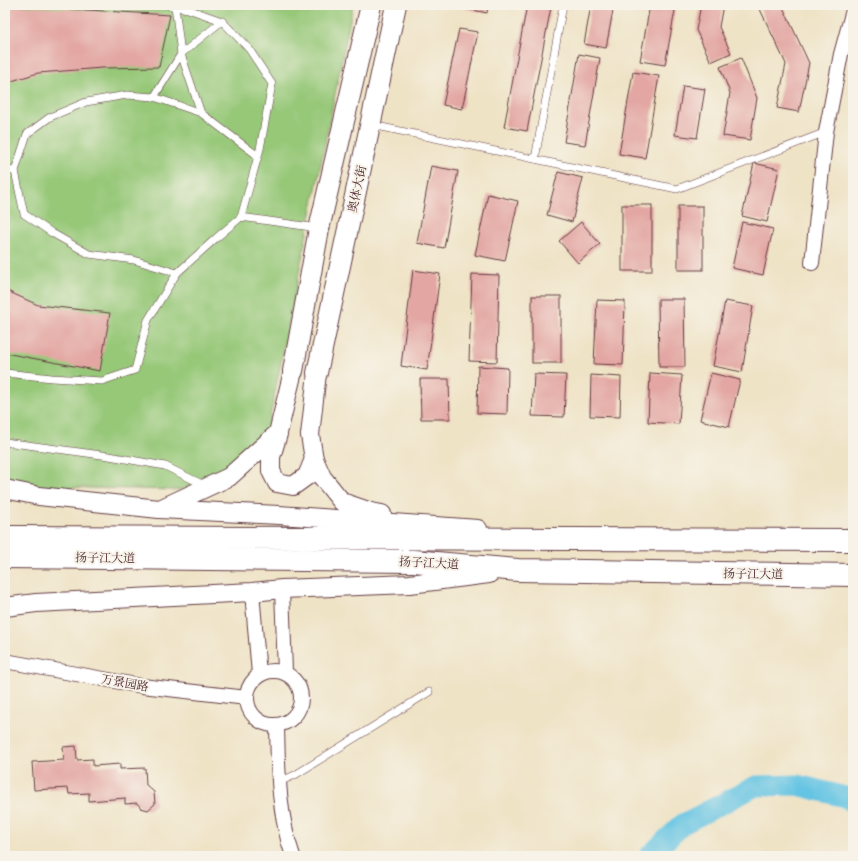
<svg xmlns="http://www.w3.org/2000/svg" width="858" height="861" font-family="'Libre Caslon Text','Noto Serif SC',serif">
<style>
.green{fill:#96c878;stroke:#707452}
.lines{fill:none;stroke-linecap:round;stroke-linejoin:round}
.river{stroke:#65c4e3;stroke-width:21}
.building{fill:#e3a6a2}
.service-casing{stroke:#633c42;stroke-width:8}
.minor-casing{stroke:#633c42;stroke-width:16}
.tertiary-casing{stroke:#633c42;stroke-width:20}
.secondary-casing{stroke:#633c42;stroke-width:22}
.trunk-casing{stroke:#633c42;stroke-width:24}
.service{stroke:#fff;stroke-width:7}
.minor{stroke:#fff;stroke-width:14}
.tertiary{stroke:#fff;stroke-width:18}
.secondary{stroke:#fff;stroke-width:20}
.trunk{stroke:#fff;stroke-width:22}
.labels{text-anchor:middle;stroke-width:4;stroke-linejoin:round;paint-order:stroke}
.street-label{font-size:12px;fill:#4a1f2b;stroke:#f7f3e8}
</style>
<rect width="100%" height="100%" fill="#f7f3e8"/>
<filter id="ink" filterUnits="userSpaceOnUse"><feTurbulence type="fractalNoise" baseFrequency=".025" numOctaves="2"/><feDisplacementMap in="SourceGraphic" scale="8" xChannelSelector="R" yChannelSelector="G"/><feConvolveMatrix kernelMatrix="1 2 1 2 8 2 1 2 1" color-interpolation-filters="sRGB"/></filter>
<filter id="wash" filterUnits="userSpaceOnUse"><feTurbulence type="fractalNoise" baseFrequency=".012" numOctaves="4" result="noise"/><feDisplacementMap in="SourceGraphic" scale="16" xChannelSelector="R" yChannelSelector="G"/><feGaussianBlur stdDeviation="0.9" result="paint"/><feColorMatrix in="noise" values="0 0 0 0 0 0 0 0 0 0 0 0 0 0 0 0 0 1.4 0 .05"/><feComposite in="paint" operator="in"/></filter>
<g filter="url(#wash)">
<rect width="100%" height="100%" fill="#efe3c6"/>
<!-- green -->
<polygon class="green" points="5,5 353,5 267,432 220,476 179,490 5,486"/>
<g class="lines">
<!-- river -->
<polyline class="river" points="649,856 683,824 756,786 798,785 845,797 853,802"/>
</g>
<g id="blocks">
<!-- building -->
<g class="building">
<polygon points="5,5 170,15 159,67 102,68 38,73 5,83"/>
<polygon points="464,5 488,5 487,13 463,8"/>
<polygon points="527,5 540,5 551,7 527,131 504,127"/>
<polygon points="591,5 614,5 606,48 584,44"/>
<polygon points="650,5 676,5 665,65 640,61"/>
<polygon points="701,5 723,5 719,27 731,53 711,62 696,30"/>
<polygon points="758,5 782,5 809,63 799,112 777,108 786,64"/>
<polygon points="459,29 478,32 462,109 443,105"/>
<polygon points="579,54 600,58 585,145 564,142"/>
<polygon points="741,58 757,98 750,140 723,136 730,93 720,67"/>
<polygon points="633,72 659,76 645,158 619,154"/>
<polygon points="683,86 705,89 697,138 675,135"/>
<polygon points="754,163 779,169 767,222 742,216"/>
<polygon points="431,166 458,171 444,248 417,243"/>
<polygon points="558,172 583,178 572,222 547,215"/>
<polygon points="488,194 518,201 505,261 475,255"/>
<rect x="622" y="205" width="30" height="66"/>
<rect x="678" y="206" width="25" height="64"/>
<polygon points="581,222 600,244 578,263 559,241"/>
<polygon points="742,222 773,229 763,275 732,268"/>
<polygon points="413,270 440,274 427,370 401,366"/>
<polygon points="472,274 499,275 497,362 469,361"/>
<polygon points="5,290 38,305 110,313 100,371 5,353"/>
<rect x="532" y="296" width="29" height="67"/>
<polygon points="658,299 684,299 685,367 659,367"/>
<polygon points="597,300 625,301 623,365 594,364"/>
<polygon points="725,301 753,306 742,372 713,366"/>
<polygon points="478,366 508,368 507,414 477,413"/>
<polygon points="650,373 682,375 679,424 648,422"/>
<polygon points="711,373 740,380 729,427 700,420"/>
<polygon points="534,374 566,375 564,417 532,416"/>
<polygon points="591,375 621,377 620,417 590,416"/>
<polygon points="420,379 449,379 450,419 421,419"/>
<polygon points="76,746 77,760 93,759 93,766 120,764 120,769 145,768 146,785 154,792 155,804 148,810 141,808 137,803 125,804 125,798 89,801 89,793 69,794 68,788 34,790 32,762 64,760 63,747"/>
</g>
</g>
</g>
<g filter="url(#ink)">
<use href="#blocks" fill-opacity="0" stroke="#633c42" stroke-width="1"/>
<g class="lines">
<defs>
<g id="service">
<polyline points="175,6 181,54 201,113"/>
<polyline points="154,97 181,54 222,21"/>
<polyline points="372,125 677,189 826,132"/>
<polyline points="535,159 563,5"/>
<polyline points="5,170 15,171"/>
<polyline points="241,217 318,228"/>
<polyline points="177,273 134,260 89,254 52,233 24,214 15,171 27,134 50,117 86,102 127,95 154,97 201,113 258,156"/>
<polyline points="5,373 52,378 102,381 135,370 148,320 177,273 215,239 241,217 260,149 272,84 249,49 222,21 188,9 167,5"/>
<polyline points="5,442 109,456 165,466 204,485"/>
<polyline points="279,782 295,775 429,692"/>
</g>
<g id="minor">
<polyline points="812,263 826,132 841,54 853,10"/>
<polyline points="282,589 285,672"/>
<polyline points="252,592 259,674"/>
<polyline points="5,661 142,686 247,698"/>
<circle cx="274" cy="698" r="27"/>
<path d="M277,725C278,770 278,813 293,856"/>
</g>
<g id="tertiary">
<polyline points="317,373 310,435 314,459 322,477 342,502 371,512 382,514"/>
<polyline points="278,434 271,457 271,471 277,483 293,486 307,476 314,459"/>
<polyline points="5,489 39,496 159,509 279,515 478,529"/>
<polyline points="162,508 229,477 278,433 293,371"/>
<polyline points="5,607 36,603 252,592 282,589 410,584 489,574"/>
</g>
<g id="secondary">
<polyline points="293,371 319,229 371,5"/>
<polyline points="317,373 396,5"/>
</g>
<g id="trunk">
<polyline points="5,537 853,540"/>
<polyline points="5,557 413,561 518,570 853,575"/>
</g>
</defs>
<!-- service casing -->
<use href="#service" class="service-casing"/>
<!-- minor casing -->
<use href="#minor" class="minor-casing"/>
<!-- tertiary casing -->
<use href="#tertiary" class="tertiary-casing"/>
<!-- secondary casing -->
<use href="#secondary" class="secondary-casing"/>
<!-- trunk casing -->
<use href="#trunk" class="trunk-casing"/>
<!-- service -->
<use href="#service" class="service"/>
<!-- minor -->
<use href="#minor" class="minor"/>
<!-- tertiary -->
<use href="#tertiary" class="tertiary"/>
<!-- secondary -->
<use href="#secondary" class="secondary"/>
<!-- trunk -->
<use href="#trunk" class="trunk"/>
</g>
</g>
<g class="labels">
<!-- street labels -->
<g class="street-label">
<text transform="translate(357 189) rotate(-78)" y="4">奥体大街</text>
<text transform="translate(105 558) rotate(1)" y="4">扬子江大道</text>
<text transform="translate(429 563) rotate(3)" y="4">扬子江大道</text>
<text transform="translate(753 574) rotate(1)" y="4">扬子江大道</text>
<text transform="translate(125 683) rotate(10)" y="4">万景园路</text>
</g>
</g>
<!-- margin -->
<rect width="858" height="861" fill="none" stroke="#f7f3e8" stroke-width="20"/>
</svg>
